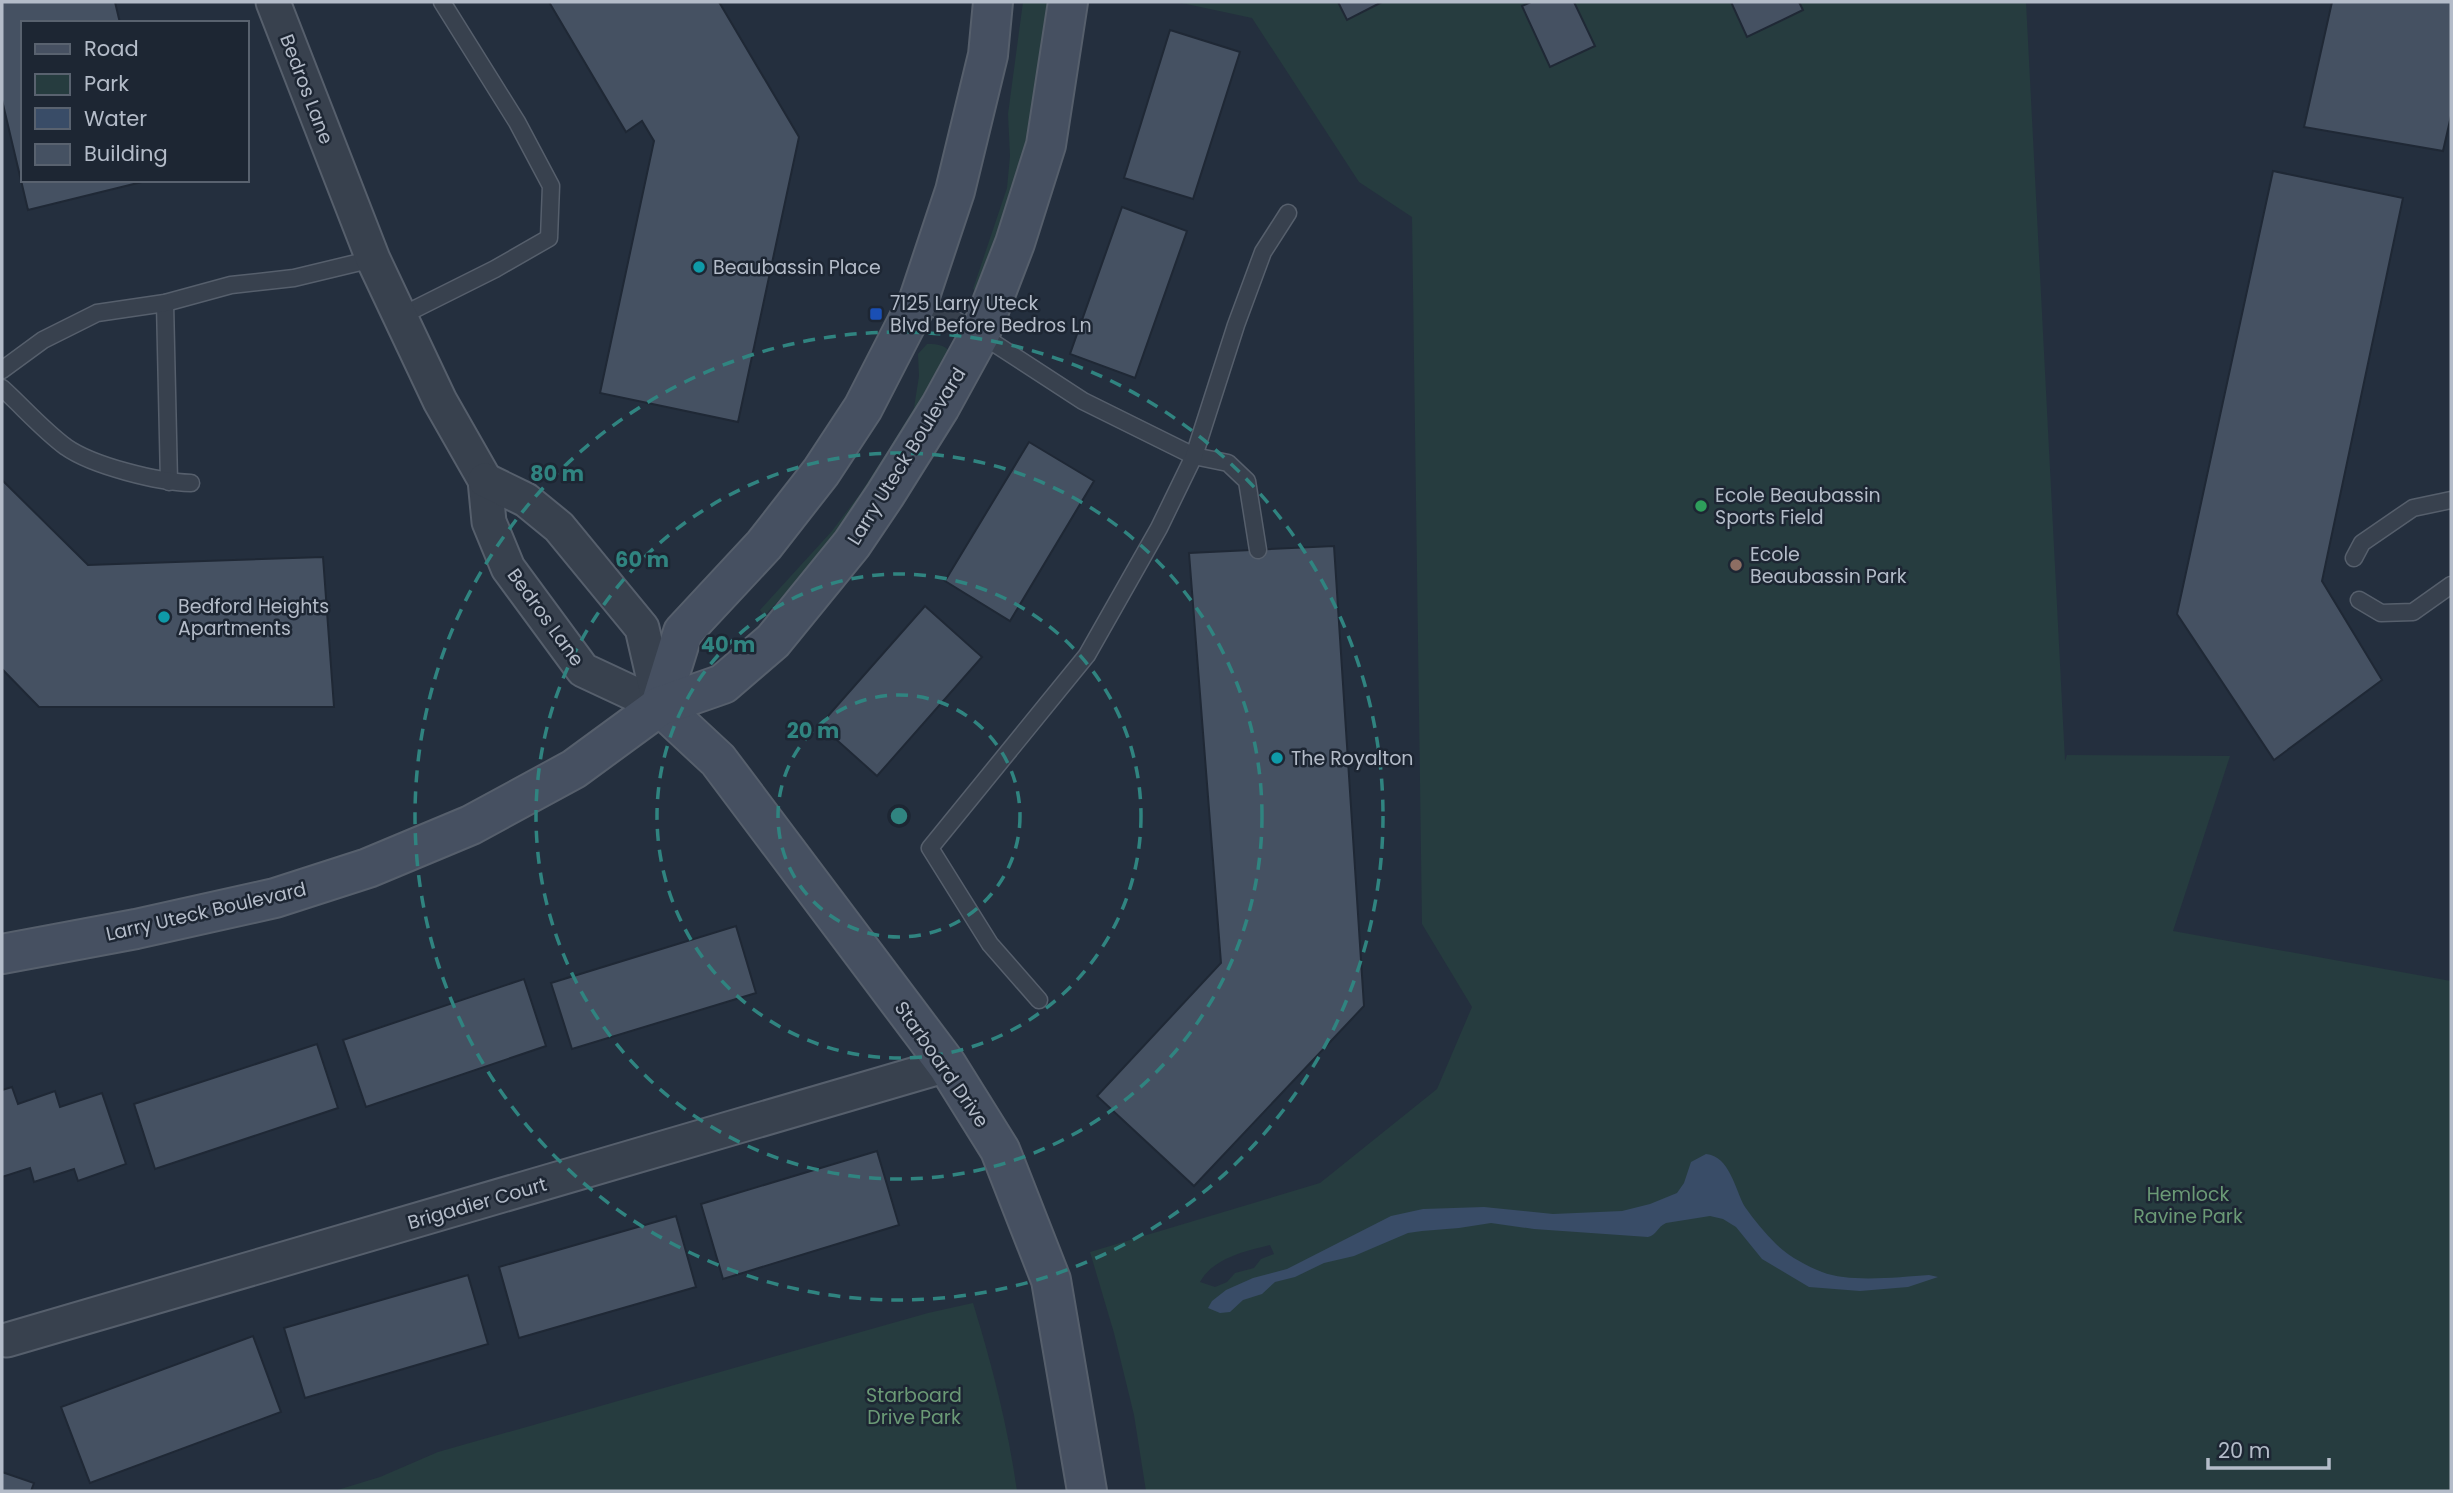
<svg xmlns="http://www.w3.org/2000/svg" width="2453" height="1493" font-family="Poppins,sans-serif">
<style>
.green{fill:#263c3f;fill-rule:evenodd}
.water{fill:#394c67}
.building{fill:#455162;stroke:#1f2835;stroke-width:2}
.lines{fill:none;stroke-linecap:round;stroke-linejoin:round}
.lane-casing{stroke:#565f6c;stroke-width:19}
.street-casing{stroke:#565f6c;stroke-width:37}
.secondary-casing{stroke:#565f6c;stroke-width:42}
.lane{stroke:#38414e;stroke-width:16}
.street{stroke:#38414e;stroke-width:33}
.secondary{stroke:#465061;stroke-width:38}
.ring{fill:none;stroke:#308480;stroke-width:3.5;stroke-dasharray:12 9}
.culture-dot{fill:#0f9aa8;stroke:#1d2633;stroke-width:2.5}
.transit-dot{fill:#1a4fb4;stroke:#1d2633;stroke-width:2.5}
.leisure-dot{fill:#2e9e5b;stroke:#1d2633;stroke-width:2.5}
.education-dot{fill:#8d6e63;stroke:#1d2633;stroke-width:2.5}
.labels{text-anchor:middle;stroke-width:5;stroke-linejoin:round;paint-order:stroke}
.street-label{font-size:19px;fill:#b4bcc9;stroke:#1d2633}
.poi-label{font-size:19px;fill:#b4bcc9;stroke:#1d2633;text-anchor:start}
.park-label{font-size:19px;fill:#6b9a76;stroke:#1d2633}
.centre{fill:#308480;stroke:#1d2633;stroke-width:3.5}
.ring-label{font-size:21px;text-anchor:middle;font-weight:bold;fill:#308480;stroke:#1d2633;stroke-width:5;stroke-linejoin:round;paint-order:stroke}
</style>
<rect width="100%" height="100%" fill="#242f3e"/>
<!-- green -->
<g class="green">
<polygon points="1023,2 1052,2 1035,113 1018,182 979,292 973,289 1007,188 1010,156 1008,114"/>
<path d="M1177,2H2026L2065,761L2067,755L2230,756L2173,931L2451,981V1491H1146L1134,1415L1114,1333L1090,1252L1320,1183L1437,1089L1472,1007L1422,924L1412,217L1359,182L1252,18ZM1270,1245L1274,1254L1261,1259L1254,1268L1235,1273L1227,1282L1215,1287L1200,1282C1213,1258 1246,1251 1270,1245Z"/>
<path d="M927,344C939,344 947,345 953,357L839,536L764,616L760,610L832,531L860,494L887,452L914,408L919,376L918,354Z"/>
<path d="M973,1303C992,1365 1008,1427 1017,1491H334L380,1477L438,1452L928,1313Z"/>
</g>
<!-- water -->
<path class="water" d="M1706,1154C1730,1156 1735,1190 1745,1207C1754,1220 1765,1233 1776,1244C1788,1256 1807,1266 1822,1272C1850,1283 1898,1277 1929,1275L1938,1277L1908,1287L1860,1291L1809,1287L1762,1259L1736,1227L1723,1219L1710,1216L1666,1223C1657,1227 1657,1235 1648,1237L1534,1229L1491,1223L1459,1228L1422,1231L1408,1233L1354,1256L1324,1263L1295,1277L1275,1282L1262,1294L1243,1300L1230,1312L1220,1313L1208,1308L1212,1301L1226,1290L1253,1278L1287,1269L1391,1216L1423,1209L1484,1207L1553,1214L1622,1211L1650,1204L1677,1193L1684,1183L1691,1162Z"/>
<!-- building -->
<g class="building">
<polygon points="2,2 115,2 120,23 23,23 23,180 150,180 28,210 2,100"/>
<polygon points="549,2 719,2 799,137 738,422 600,393 654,141 642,121 626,132"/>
<polygon points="1338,2 1382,2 1347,20"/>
<polygon points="1531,2 1574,2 1595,46 1550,67 1522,6"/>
<polygon points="1731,2 1799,2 1803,10 1747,37"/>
<polygon points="2332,2 2451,2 2451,116 2443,151 2304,127"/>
<polygon points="1170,30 1240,52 1193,199 1124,178"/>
<polygon points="2273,171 2403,198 2322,581 2382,680 2274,760 2177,614"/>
<polygon points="1122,207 1187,231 1135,378 1070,354"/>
<polygon points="1029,442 1094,481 1010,621 945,581"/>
<polygon points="2,480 88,565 323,557 334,707 39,707 2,669"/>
<polygon points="1334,546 1364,1006 1194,1186 1097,1096 1221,963 1189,553"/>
<polygon points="925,606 982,657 877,776 820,725"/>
<polygon points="736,926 756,993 572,1049 551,983"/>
<polygon points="524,979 546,1046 366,1107 343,1040"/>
<polygon points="317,1044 338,1108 155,1169 134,1104"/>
<polygon points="12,1087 18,1104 55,1091 60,1107 102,1093 126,1164 78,1181 74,1169 34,1182 30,1168 2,1177 2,1090"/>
<polygon points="877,1151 899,1225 723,1279 701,1204"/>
<polygon points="676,1216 696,1287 519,1338 499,1267"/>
<polygon points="468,1275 488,1344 305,1398 284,1328"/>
<polygon points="253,1336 281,1412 90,1483 61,1407"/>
<polygon points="2,1472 34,1483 31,1491 2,1491"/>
</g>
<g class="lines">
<defs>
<g id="lane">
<polyline points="919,299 980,334 1083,401 1194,456 1228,463 1247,481 1258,550"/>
<polyline points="165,303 169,482"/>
<polyline points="399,317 495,269 549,238 551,186 517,122 442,2"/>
<polyline points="2,370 43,340 97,313 165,303 231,285 294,278 373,259"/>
<path d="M2,388C23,407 43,430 66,447C93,466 158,482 191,483"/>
<polyline points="2354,558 2362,543 2413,508 2451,500"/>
<polyline points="2359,600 2381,613 2413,612 2451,585"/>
<polyline points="1039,1000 990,944 930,848 1087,655 1159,528 1194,456 1236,325 1263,252 1288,213"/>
</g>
<g id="street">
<polyline points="273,2 373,259 440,401 485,480 489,522 508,568 583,670 660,706"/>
<polyline points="485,480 526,500 559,527 642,628 660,706"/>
<polyline points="7,1340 947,1065"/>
</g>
<g id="secondary">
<polyline points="660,706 718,760 947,1065 1000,1150 1051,1280 1087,1491"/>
<polyline points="660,706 683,632 764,545 821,472 863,408 919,299 955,191 988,55 993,2"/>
<polyline points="2,954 136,929 275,898 368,868 471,825 574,769 660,706 723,684 773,641 852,544 885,495 940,407 980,334 1015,243 1046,145 1068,2"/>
</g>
</defs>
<!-- lane casing -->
<use href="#lane" class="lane-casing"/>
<!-- street casing -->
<use href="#street" class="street-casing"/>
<!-- secondary casing -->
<use href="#secondary" class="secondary-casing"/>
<!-- lane -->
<use href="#lane" class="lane"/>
<!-- street -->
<use href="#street" class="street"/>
<!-- secondary -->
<use href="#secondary" class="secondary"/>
</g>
<!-- distance rings -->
<g class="ring">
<circle cx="899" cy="816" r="121"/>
<circle cx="899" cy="816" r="242"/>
<circle cx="899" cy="816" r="363"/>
<circle cx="899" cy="816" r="484"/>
</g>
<!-- markers -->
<g class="culture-dot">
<circle cx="699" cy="267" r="7"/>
<circle cx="164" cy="617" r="7"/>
<circle cx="1277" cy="758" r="7"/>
</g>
<rect class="transit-dot" x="869" y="307" width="14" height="14" rx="3.5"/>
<circle class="leisure-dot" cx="1701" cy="506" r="7"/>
<circle class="education-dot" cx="1736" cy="565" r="7"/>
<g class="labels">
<!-- street labels -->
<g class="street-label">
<text transform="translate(307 89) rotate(69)" y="7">Bedros Lane</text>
<text transform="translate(906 456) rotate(-58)" y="7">Larry Uteck Boulevard</text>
<text transform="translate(546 617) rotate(54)" y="7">Bedros Lane</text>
<text transform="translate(206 911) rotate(-13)" y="7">Larry Uteck Boulevard</text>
<text transform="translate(942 1064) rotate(55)" y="7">Starboard Drive</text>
<text transform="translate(477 1203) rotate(-16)" y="7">Brigadier Court</text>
</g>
<!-- poi labels -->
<g class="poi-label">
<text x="713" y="274">Beaubassin Place</text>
<text x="890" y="310">7125 Larry Uteck<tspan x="890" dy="22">Blvd Before Bedros Ln</tspan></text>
<text x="1715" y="502">Ecole Beaubassin<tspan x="1715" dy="22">Sports Field</tspan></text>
<text x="1750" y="561">Ecole<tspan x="1750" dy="22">Beaubassin Park</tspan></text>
<text x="178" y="613">Bedford Heights<tspan x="178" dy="22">Apartments</tspan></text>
<text x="1291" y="765">The Royalton</text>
</g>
<!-- park labels -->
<g class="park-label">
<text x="2188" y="1201">Hemlock<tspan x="2188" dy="22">Ravine Park</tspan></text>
<text x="914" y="1402">Starboard<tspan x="914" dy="22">Drive Park</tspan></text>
</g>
</g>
<circle cx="899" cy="816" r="10" class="centre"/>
<g class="ring-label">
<text x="557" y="481">80 m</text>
<text x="642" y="567">60 m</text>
<text x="728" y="652">40 m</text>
<text x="813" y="738">20 m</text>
</g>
<!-- border -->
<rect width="2453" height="1493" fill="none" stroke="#b4bcc9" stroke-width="7"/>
<!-- legend -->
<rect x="21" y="21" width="228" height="161" fill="#1d2633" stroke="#59626f" stroke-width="2"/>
<rect x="35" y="44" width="35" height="10" fill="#465061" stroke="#59626f" stroke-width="2"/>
<text x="84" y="56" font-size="21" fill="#b4bcc9">Road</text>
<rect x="35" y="74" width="35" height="21" fill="#263c3f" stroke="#59626f" stroke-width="2"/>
<text x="84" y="91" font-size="21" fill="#b4bcc9">Park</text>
<rect x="35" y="108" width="35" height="21" fill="#394c67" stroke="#59626f" stroke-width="2"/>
<text x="84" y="126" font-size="21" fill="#b4bcc9">Water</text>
<rect x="35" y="144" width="35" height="21" fill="#455162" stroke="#59626f" stroke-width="2"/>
<text x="84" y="161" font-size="21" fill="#b4bcc9">Building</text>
<!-- scale -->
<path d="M2208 1458v10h121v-10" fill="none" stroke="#b4bcc9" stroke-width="3.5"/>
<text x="2218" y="1458" font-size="21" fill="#b4bcc9" stroke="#1d2633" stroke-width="5" paint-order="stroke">20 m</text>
</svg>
